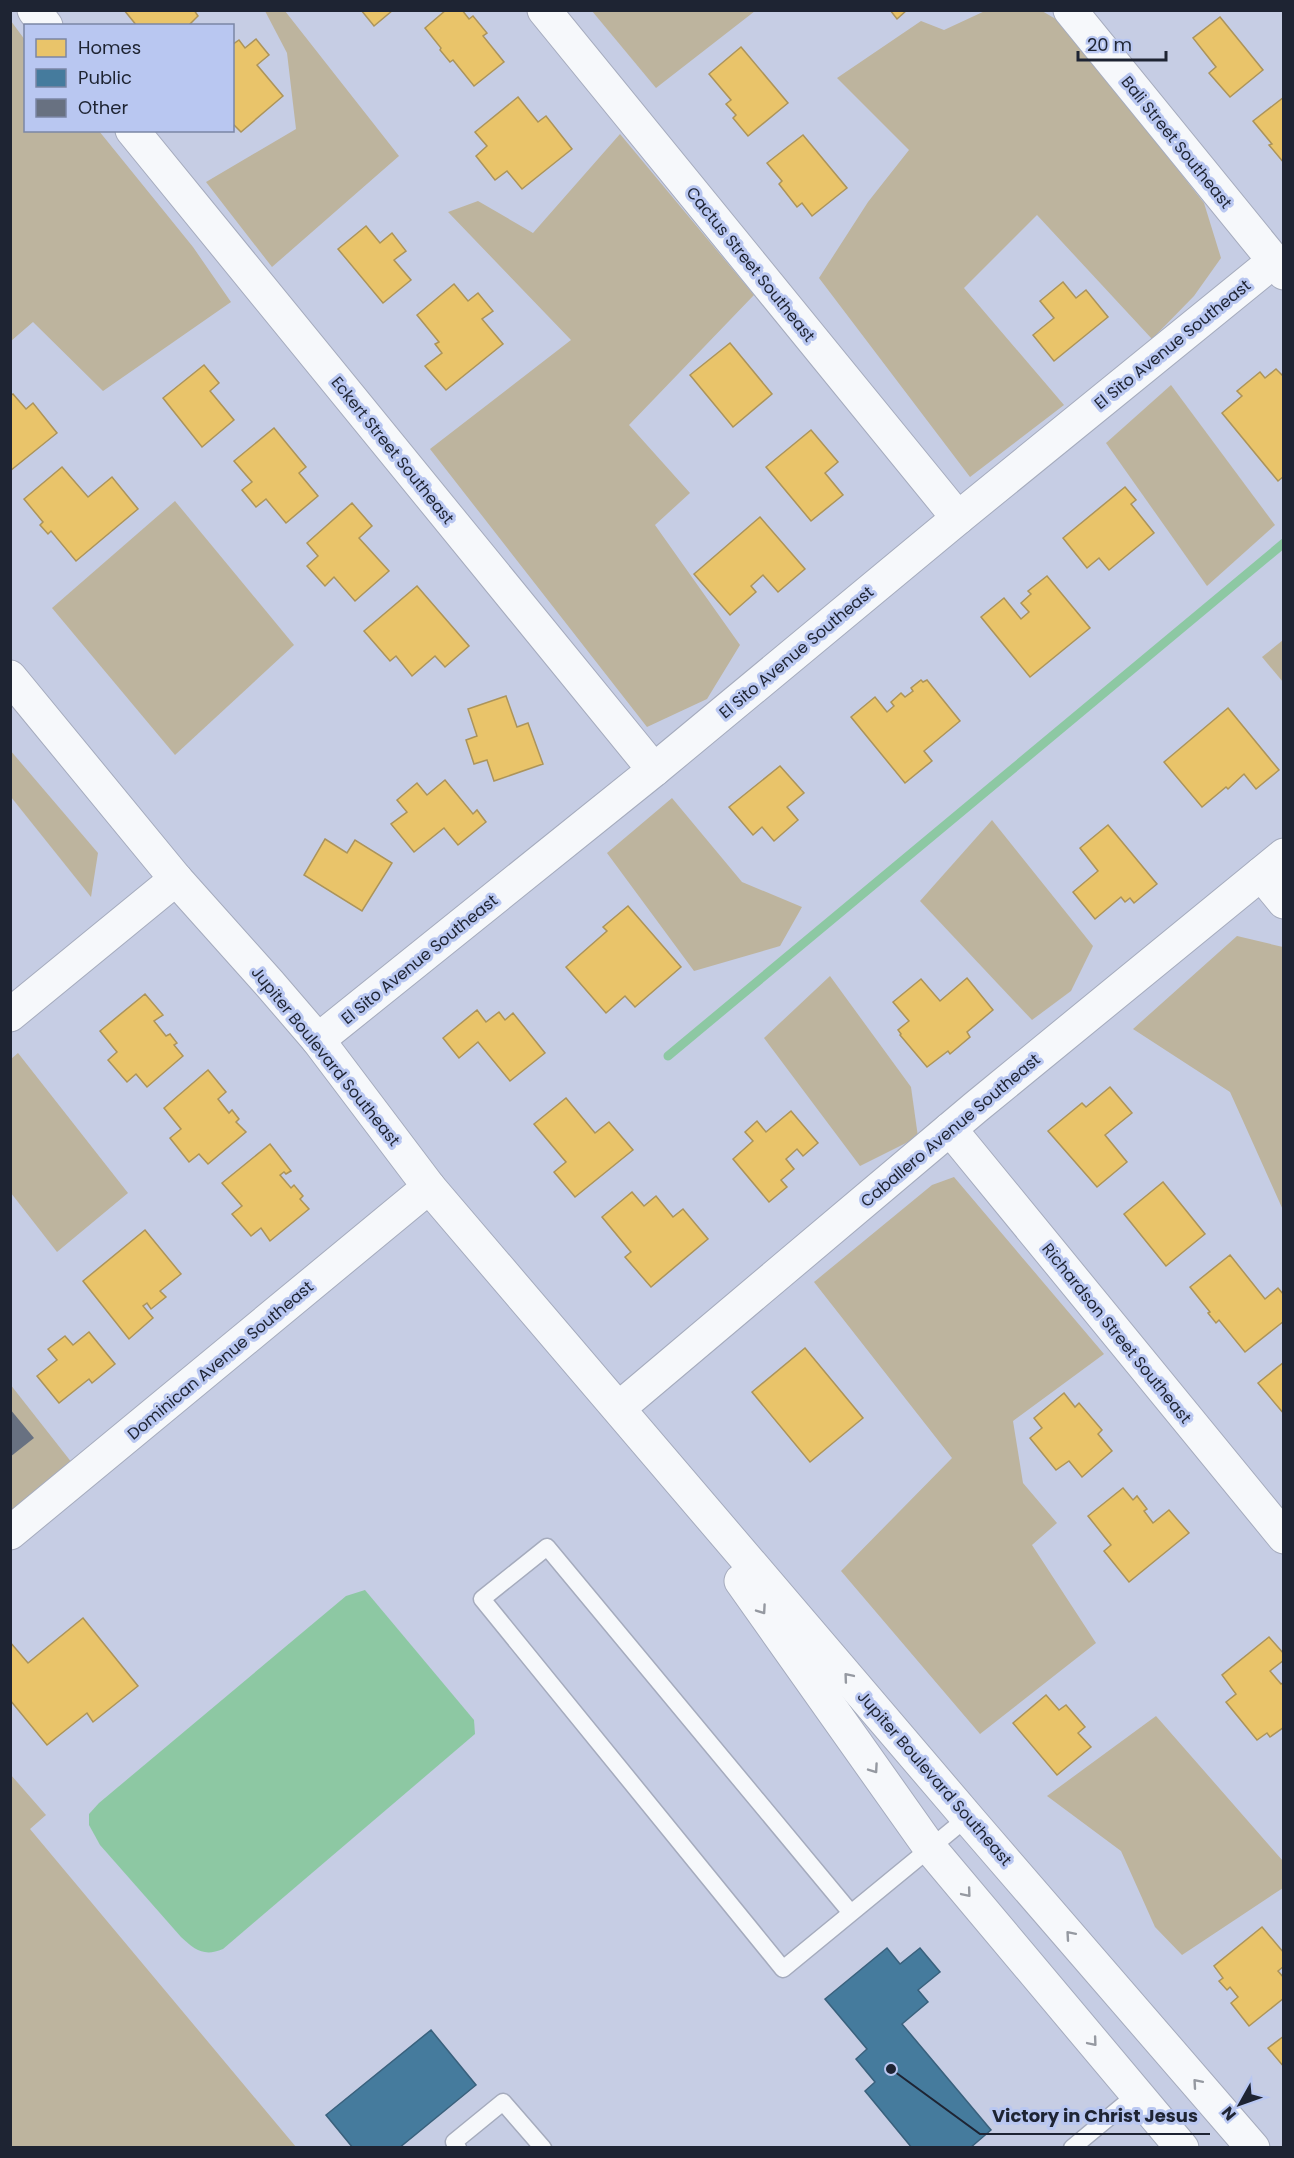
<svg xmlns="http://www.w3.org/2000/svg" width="1294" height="2158" font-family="Poppins,sans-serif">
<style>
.green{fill:#bdb49e}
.water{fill:#8dc8a3}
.homes{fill:#e9c46a;stroke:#ac945a;stroke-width:1.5}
.public{fill:#457b9d;stroke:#39617d;stroke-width:1.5}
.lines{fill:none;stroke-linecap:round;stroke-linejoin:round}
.stream{stroke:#8dc8a3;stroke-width:9}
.building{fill:#687181}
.lane-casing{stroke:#a5abbd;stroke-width:19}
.street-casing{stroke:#a5abbd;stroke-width:35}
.secondary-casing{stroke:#a5abbd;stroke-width:35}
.lane{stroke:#f6f8fb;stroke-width:16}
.street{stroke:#f6f8fb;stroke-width:33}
.secondary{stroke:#f6f8fb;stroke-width:33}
.oneway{stroke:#9599a1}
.labels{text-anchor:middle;stroke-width:6;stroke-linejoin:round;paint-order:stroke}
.street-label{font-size:16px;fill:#1e2433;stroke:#b9c7f1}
.leader{fill:none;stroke:#1e2433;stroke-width:2}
.callout-dot{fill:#1e2433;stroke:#b9c7f1;stroke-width:2}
.callout-label{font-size:18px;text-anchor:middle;font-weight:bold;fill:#1e2433;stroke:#b9c7f1;stroke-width:6;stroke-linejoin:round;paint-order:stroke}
</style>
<rect width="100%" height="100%" fill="#c6cde4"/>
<!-- green -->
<g class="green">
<polygon points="987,10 1042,11 1061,22 1204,203 1221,258 1194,296 1152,339 1037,215 964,288 1064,405 970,477 819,278 868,202 909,150 837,78 921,21 944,30"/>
<polygon points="265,11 285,11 399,156 272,267 206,182 296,129 287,53"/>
<polygon points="592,11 755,11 656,88"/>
<polygon points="11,21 25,40 26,130 99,131 193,247 231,302 103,391 33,322 11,341"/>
<polygon points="620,134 754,295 629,425 690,493 655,525 740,645 707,699 647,727 430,449 571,340 448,212 478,201 533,233"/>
<polygon points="1171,385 1275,525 1207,586 1106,443"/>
<polygon points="175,501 294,645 175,755 52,608"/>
<polygon points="1283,640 1283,682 1262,657"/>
<polygon points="10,750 98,853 91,897 11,797"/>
<polygon points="672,798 742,882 802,907 780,946 694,971 607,853"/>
<polygon points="992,820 1093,946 1071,991 1032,1020 920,901"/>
<polygon points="1237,936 1283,947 1283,1210 1230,1092 1133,1029"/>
<polygon points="830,976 911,1087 918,1137 860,1166 764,1038"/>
<polygon points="18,1053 128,1193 57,1252 11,1193 11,1059"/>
<polygon points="954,1177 1104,1354 1013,1421 1023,1483 1057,1523 1032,1545 1096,1643 980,1734 841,1571 952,1458 814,1282 932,1185"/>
<polygon points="10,1384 76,1468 10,1519"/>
<polygon points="1156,1716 1283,1861 1283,1888 1182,1955 1155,1927 1121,1851 1047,1796"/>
<polygon points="11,1775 46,1815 30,1829 296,2147 11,2147"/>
</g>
<!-- water -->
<path class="water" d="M365,1590L474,1720L475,1734L223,1949C204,1957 195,1950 181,1937L100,1845L89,1825V1814L99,1803L346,1596Z"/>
<!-- homes -->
<g class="homes">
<polygon points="124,10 194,10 198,16 188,26 137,26"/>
<polygon points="361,10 393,10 374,26"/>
<polygon points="446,10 462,10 469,19 473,16 487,33 483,36 504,62 474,86 453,60 450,62 440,50 441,48 425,28"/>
<polygon points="890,10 907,10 897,19"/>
<polygon points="1220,17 1263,70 1230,97 1209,73 1216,67 1193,38"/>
<polygon points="256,39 269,55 257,65 283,96 241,132 232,123 232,45 239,40 245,48"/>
<polygon points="741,47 788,103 748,136 733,118 736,115 726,104 731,100 709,74"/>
<polygon points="518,97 538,122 546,116 572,149 522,189 507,171 495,180 476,156 487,146 475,132"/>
<polygon points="1284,97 1284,163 1269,145 1272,144 1253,121"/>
<polygon points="803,135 847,188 812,216 802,203 797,207 779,184 782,181 767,163"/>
<polygon points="366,226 380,243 392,233 406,251 394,260 411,280 383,303 338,249"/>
<polygon points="1063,282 1076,298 1086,290 1108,317 1054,361 1033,335 1054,318 1040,301"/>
<polygon points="454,284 468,301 478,293 493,311 482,319 503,344 446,390 425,366 442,353 435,344 439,342 417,315"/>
<polygon points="730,343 772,394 733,427 690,375"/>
<polygon points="204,365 219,383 210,391 234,420 202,447 163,398"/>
<polygon points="1276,369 1284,377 1284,476 1278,481 1222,413 1242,396 1237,391 1260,372 1265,378"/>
<polygon points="13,394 26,409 33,403 57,433 10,471 10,396"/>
<polygon points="274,428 306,467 299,473 318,496 286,523 266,499 256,507 242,490 252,482 234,461"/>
<polygon points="811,430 838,462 825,473 843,495 811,521 766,467"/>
<polygon points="62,467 88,497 112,477 138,509 76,561 51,531 48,534 40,525 43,522 24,499"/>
<polygon points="1125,487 1136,500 1131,504 1154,533 1109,570 1099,558 1087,568 1063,538"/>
<polygon points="352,503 372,526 359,538 389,571 355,601 334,577 325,586 307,566 318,556 307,543"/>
<polygon points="760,517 805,569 778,592 763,575 751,586 756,592 730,615 694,574"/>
<polygon points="1047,576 1090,628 1030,677 981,617 1004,598 1021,619 1029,612 1021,603 1031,594 1028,591"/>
<polygon points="417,586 469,646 445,667 435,656 412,676 396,656 390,661 364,631"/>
<polygon points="921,680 923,682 927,680 960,721 924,751 932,761 905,783 851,717 875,697 887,712 894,706 891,702 901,693 905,697 913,691 911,688"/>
<polygon points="506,696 517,727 528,723 543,764 494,781 487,760 474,764 466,740 477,736 468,709"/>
<polygon points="1228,708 1279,770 1256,789 1244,774 1228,789 1226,787 1202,807 1164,762"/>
<polygon points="780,766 804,793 787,807 798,820 774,841 762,827 753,835 729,807"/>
<polygon points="445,780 473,814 477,810 486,822 458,845 444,828 414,852 391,824 407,812 397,800 417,783 427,795"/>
<polygon points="1108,825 1157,884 1134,903 1130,898 1125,902 1121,897 1095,919 1073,892 1098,871 1080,848"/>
<polygon points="325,839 347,853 355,840 392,863 362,911 304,875"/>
<polygon points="628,906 681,967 635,1007 625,996 606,1013 566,967 607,931 603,927"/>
<polygon points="967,978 993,1010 967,1032 970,1037 950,1054 948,1051 927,1067 900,1035 901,1034 898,1030 909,1021 893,1002 921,979 940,1001"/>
<polygon points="145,994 163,1015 154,1021 166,1036 170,1034 177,1043 174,1045 183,1056 147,1087 136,1074 127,1082 108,1060 117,1052 100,1031"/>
<polygon points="477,1010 486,1022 499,1012 505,1020 513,1013 545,1053 510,1081 478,1042 459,1058 443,1038"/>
<polygon points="208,1070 226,1092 218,1099 229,1113 232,1110 239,1119 236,1122 246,1132 208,1164 199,1154 189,1162 170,1138 181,1129 164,1108"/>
<polygon points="1110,1087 1132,1113 1105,1135 1127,1162 1097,1187 1048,1131 1082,1103 1086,1107"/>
<polygon points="566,1098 595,1133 609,1122 633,1150 575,1197 554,1172 566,1162 534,1124"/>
<polygon points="791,1111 818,1143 803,1156 797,1149 786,1159 794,1169 781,1180 787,1187 769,1202 733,1159 753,1141 745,1132 757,1121 766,1132"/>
<polygon points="270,1144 291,1171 286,1174 284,1172 280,1175 291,1188 294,1185 303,1196 300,1199 309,1209 270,1241 261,1228 251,1236 232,1214 242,1206 222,1183"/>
<polygon points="1163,1182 1205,1234 1166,1266 1124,1214"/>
<polygon points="632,1192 644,1206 656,1196 673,1217 683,1209 708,1239 651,1287 625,1257 631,1252 602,1217"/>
<polygon points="145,1230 181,1274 160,1291 166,1297 151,1309 147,1303 143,1306 153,1318 129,1339 83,1281"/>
<polygon points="1230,1255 1265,1299 1278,1288 1284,1295 1284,1321 1245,1352 1219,1320 1216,1323 1208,1313 1210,1312 1190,1287"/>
<polygon points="89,1332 115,1364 92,1383 89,1379 59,1403 37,1376 57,1360 48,1349 65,1336 73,1345"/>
<polygon points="805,1348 863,1418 810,1462 752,1392"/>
<polygon points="1284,1362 1284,1414 1258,1383"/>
<polygon points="1064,1393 1075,1407 1079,1403 1102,1430 1098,1434 1112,1451 1082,1477 1069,1461 1056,1470 1030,1438 1042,1428 1034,1418"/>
<polygon points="1123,1488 1133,1500 1137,1496 1147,1509 1144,1511 1153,1523 1169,1510 1189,1533 1129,1582 1104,1551 1111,1545 1088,1516"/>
<polygon points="83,1618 138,1686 93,1722 87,1713 47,1745 10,1700 10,1642 28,1663"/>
<polygon points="1269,1637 1284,1654 1284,1660 1270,1671 1281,1684 1284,1682 1284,1727 1270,1737 1267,1733 1257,1740 1226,1702 1236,1694 1222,1675"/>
<polygon points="1046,1695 1059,1710 1066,1705 1085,1727 1078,1733 1091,1747 1057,1775 1013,1723"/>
<polygon points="1262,1927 1284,1953 1284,1966 1278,1971 1284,1978 1284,1998 1249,2026 1231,2003 1238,1997 1230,1987 1227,1990 1219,1981 1223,1978 1214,1966"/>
<polygon points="1284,2036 1284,2067 1268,2048"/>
</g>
<!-- public -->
<g class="public">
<polygon points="887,1948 900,1964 920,1948 940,1972 918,1990 928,2002 902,2024 991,2130 970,2148 912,2148 865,2091 875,2082 856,2059 867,2049 825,1999"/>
<polygon points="431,2030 476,2085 399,2148 353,2148 326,2115"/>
</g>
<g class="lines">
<!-- stream -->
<polyline class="stream" points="668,1056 1284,543"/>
</g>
<!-- building -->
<polygon class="building" points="10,1409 34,1438 10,1457"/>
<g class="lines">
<defs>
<g id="lane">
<polyline points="851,1913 547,1547 482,1599 783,1969 968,1817"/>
<polyline points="458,2148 454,2142 503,2102 543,2148"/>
<polyline points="1072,2148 1137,2094"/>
</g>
<g id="street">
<polyline points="34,10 46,26"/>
<polyline points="544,10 958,518"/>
<polyline points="1070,10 1284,273"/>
<polyline points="132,130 654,770"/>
<polyline points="1261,874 1284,902"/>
<polyline points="10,1015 176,879"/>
<polyline points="318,1040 654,770 958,518 1274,261"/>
<polyline points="950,1129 1284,1537"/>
<polyline points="619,1408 976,1107 1284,855"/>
<polyline points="10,1533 429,1187"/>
</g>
<g id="secondary">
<polyline points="10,677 176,879 269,983 318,1040 429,1187 972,1823 1253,2148"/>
<polyline points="741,1581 930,1848 1182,2148"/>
</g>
</defs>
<!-- lane casing -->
<use href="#lane" class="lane-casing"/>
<!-- street casing -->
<use href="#street" class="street-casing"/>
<!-- secondary casing -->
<use href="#secondary" class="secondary-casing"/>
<!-- lane -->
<use href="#lane" class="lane"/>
<!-- street -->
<use href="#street" class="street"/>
<!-- secondary -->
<use href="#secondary" class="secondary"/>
</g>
<!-- one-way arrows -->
<defs><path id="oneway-chevron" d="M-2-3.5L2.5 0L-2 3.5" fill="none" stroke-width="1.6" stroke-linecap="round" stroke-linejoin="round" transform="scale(1.5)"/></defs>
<g class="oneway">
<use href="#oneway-chevron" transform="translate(762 1610) rotate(55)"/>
<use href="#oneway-chevron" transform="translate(848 1677) rotate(-130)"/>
<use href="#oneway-chevron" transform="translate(874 1769) rotate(55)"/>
<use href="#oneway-chevron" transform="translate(967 1893) rotate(50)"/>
<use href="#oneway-chevron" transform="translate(1070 1935) rotate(-131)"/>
<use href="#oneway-chevron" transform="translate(1093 2042) rotate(50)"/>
<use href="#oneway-chevron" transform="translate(1197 2083) rotate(-131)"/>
</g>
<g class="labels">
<!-- street labels -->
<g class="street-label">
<text transform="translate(1177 142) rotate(51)" y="6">Bali Street Southeast</text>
<text transform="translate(751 264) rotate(51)" y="6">Cactus Street Southeast</text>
<text transform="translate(1172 344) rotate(-39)" y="6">El Sito Avenue Southeast</text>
<text transform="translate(393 450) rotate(51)" y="6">Eckert Street Southeast</text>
<text transform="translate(796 652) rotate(-40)" y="6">El Sito Avenue Southeast</text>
<text transform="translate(419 959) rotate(-39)" y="6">El Sito Avenue Southeast</text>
<text transform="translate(326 1056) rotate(51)" y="6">Jupiter Boulevard Southeast</text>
<text transform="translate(950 1130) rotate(-40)" y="6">Caballero Avenue Southeast</text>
<text transform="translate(1117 1333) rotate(51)" y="6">Richardson Street Southeast</text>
<text transform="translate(220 1360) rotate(-40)" y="6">Dominican Avenue Southeast</text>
<text transform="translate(935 1778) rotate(49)" y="6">Jupiter Boulevard Southeast</text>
</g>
</g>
<!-- callouts -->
<path class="leader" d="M891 2069L980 2134H1210"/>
<circle class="callout-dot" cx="891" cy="2069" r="6"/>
<g class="callout-label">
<text x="1095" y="2122">Victory in Christ Jesus</text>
</g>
<!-- border -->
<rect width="1294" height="2158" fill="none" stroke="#1e2433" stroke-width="24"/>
<!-- legend -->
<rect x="24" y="24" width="210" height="108" fill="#b9c7f1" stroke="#7b86a5" stroke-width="1.5"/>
<rect x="36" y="39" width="30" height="18" fill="#e9c46a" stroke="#7b86a5" stroke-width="1.5"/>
<text x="78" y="54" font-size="18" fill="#1e2433">Homes</text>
<rect x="36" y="69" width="30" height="18" fill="#457b9d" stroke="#7b86a5" stroke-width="1.5"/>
<text x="78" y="84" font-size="18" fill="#1e2433">Public</text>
<rect x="36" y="99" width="30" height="18" fill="#687181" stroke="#7b86a5" stroke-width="1.5"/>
<text x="78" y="114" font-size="18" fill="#1e2433">Other</text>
<!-- north arrow -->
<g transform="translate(1240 2104) rotate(230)" stroke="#b9c7f1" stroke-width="4.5" paint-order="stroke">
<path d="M0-4.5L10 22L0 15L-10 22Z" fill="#1e2433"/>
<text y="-9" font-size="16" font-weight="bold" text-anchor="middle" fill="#1e2433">N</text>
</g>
<!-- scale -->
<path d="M1078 51v9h88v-9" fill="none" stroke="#1e2433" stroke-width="3"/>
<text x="1087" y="51" font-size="18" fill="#1e2433" stroke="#b9c7f1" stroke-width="4.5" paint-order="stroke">20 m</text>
</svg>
